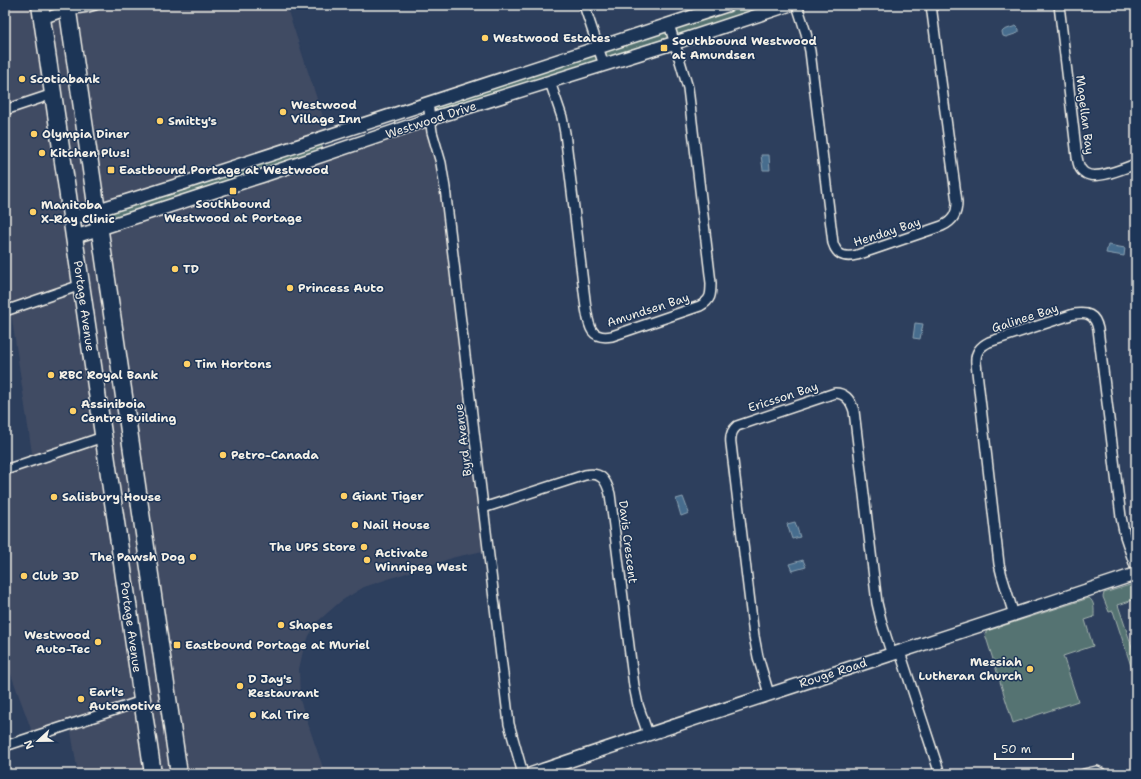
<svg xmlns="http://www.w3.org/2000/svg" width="1141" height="779" font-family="'Shantell Sans',sans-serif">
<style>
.built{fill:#404b64}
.green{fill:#547372;stroke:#a4b2ad}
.water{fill:#466d8e;stroke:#8ca2b2}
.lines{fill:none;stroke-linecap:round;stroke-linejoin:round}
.minor-casing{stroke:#f4f1e8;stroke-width:12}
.tertiary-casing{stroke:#f4f1e8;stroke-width:15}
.trunk-casing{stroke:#f4f1e8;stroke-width:19}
.minor{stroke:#1d3557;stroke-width:9}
.tertiary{stroke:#1d3557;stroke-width:12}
.trunk{stroke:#1d3557;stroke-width:16}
.poi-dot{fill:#ffd166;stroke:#1d3557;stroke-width:1.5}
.labels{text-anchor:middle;stroke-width:3;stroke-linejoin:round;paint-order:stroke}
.poi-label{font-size:12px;font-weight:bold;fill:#f4f1e8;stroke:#1d3557;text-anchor:start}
.street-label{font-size:12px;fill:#f4f1e8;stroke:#1d3557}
</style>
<rect width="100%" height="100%" fill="#2d3f5d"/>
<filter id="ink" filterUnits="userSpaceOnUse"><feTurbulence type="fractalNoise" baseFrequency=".025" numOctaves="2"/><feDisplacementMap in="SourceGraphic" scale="8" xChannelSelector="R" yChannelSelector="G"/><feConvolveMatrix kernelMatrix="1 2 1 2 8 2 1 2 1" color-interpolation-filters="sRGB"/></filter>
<g filter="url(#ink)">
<!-- built -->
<polygon class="built" points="5,5 286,5 325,123 328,135 99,229 430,119 439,155 488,550 455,557 364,587 341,601 317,622 309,636 303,651 299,669 300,700 325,774 78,774 70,725 34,737 5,658 5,470 33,460 5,272"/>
<!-- green -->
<g class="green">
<polygon points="728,5 789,5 430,119 428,103"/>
<polygon points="320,139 324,155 99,229 97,211"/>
<path d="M1130,585C1135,587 1136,592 1136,597L1133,600L1118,605L1136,659V681L1113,611L1109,612L1103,597L1104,593Z"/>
<path d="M1089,598C1095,602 1094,610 1094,617L1085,620L1093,646L1063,656L1078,701L1013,723L985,634L987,631Z"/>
</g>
<!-- water -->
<g class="water">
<polygon points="1016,26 1019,29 1019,32 1018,33 1006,37 1003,36 1002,32 1004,30"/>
<polygon points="761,155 769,155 770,170 763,170"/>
<polygon points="1108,245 1125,248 1124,256 1106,253"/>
<polygon points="915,323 923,324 920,339 913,338"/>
<polygon points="683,497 689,513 681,516 676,499"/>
<polygon points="795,522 800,537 792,539 787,524"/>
<polygon points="803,560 806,567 792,571 789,564"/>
</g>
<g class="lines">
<defs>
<g id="minor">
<polyline points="584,5 604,65"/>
<path d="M797,5L806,33L810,51L833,243C837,256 845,258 857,255L942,226C953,221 957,214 957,202L931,5"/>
<path d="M1059,5L1077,157C1078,163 1079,170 1085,173C1096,181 1124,168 1136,164"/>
<polyline points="42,19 68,10 88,7 95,5"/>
<path d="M550,82L562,117L565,133L586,308C589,326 590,340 612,336L700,306C711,300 711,295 711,283L688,88L669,24"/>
<polyline points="428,103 432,132 441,163 445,188 509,724 523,774"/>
<polyline points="5,110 53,94"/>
<polyline points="5,311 81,285"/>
<polyline points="5,470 103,437"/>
<path d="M483,508L585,475C601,472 606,479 610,494L634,686L638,705L648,734"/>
<path d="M1014,615L1002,576L999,564L976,363C975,353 979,347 989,342L1074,314C1087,312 1095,314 1098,329L1121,517L1125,536L1136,569"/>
<polyline points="900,652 940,774"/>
<path d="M769,694L758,657L754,636L731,444C730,437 731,431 737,426L835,393C846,393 851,401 854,411L877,603L882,624L892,655"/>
<polyline points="5,746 142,701"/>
<polyline points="1084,774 1097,771 1103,774"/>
</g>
<g id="tertiary">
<polyline points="72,218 184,183 728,5"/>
<polyline points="74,237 262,176 430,119 674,43 789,5"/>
<path d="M531,774C732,705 935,641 1136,574"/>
</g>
<g id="trunk">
<polyline points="40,5 153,774"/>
<polyline points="67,5 179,774"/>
</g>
</defs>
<!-- minor casing -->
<use href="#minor" class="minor-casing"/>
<!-- tertiary casing -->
<use href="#tertiary" class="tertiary-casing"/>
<!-- trunk casing -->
<use href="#trunk" class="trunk-casing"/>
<!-- minor -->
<use href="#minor" class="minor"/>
<!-- tertiary -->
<use href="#tertiary" class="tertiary"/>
<!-- trunk -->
<use href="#trunk" class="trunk"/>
</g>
</g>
<!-- markers -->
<g class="poi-dot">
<circle cx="485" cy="38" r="4"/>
<rect x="660" y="44" width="8" height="8" rx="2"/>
<circle cx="22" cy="79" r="4"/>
<circle cx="283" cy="112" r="4"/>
<circle cx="160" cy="121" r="4"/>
<circle cx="34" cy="134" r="4"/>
<circle cx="42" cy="153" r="4"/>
<rect x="107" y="166" width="8" height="8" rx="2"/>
<rect x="229" y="187" width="8" height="8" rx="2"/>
<circle cx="33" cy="212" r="4"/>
<circle cx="175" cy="269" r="4"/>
<circle cx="290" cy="288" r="4"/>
<circle cx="187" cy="364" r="4"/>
<circle cx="51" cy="375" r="4"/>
<circle cx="73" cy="411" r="4"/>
<circle cx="223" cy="455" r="4"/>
<circle cx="344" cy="496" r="4"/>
<circle cx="54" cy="497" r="4"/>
<circle cx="355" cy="525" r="4"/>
<circle cx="364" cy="547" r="4"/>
<circle cx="193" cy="557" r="4"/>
<circle cx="367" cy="560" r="4"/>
<circle cx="24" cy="576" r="4"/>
<circle cx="281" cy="625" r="4"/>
<circle cx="98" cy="642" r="4"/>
<rect x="173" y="641" width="8" height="8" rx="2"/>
<circle cx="1030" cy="669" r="4"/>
<circle cx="240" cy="686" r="4"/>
<circle cx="81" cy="699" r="4"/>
<circle cx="253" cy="715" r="4"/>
</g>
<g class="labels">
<!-- poi labels -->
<g class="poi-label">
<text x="493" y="42">Westwood Estates</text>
<text x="672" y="45">Southbound Westwood<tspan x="672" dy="14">at Amundsen</tspan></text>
<text x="30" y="83">Scotiabank</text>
<text x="291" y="109">Westwood<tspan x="291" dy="14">Village Inn</tspan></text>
<text x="168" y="125">Smitty's</text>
<text x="42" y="138">Olympia Diner</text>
<text x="50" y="157">Kitchen Plus!</text>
<text x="119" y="174">Eastbound Portage at Westwood</text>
<text x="233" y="208" text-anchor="middle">Southbound<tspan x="233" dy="14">Westwood at Portage</tspan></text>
<text x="41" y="209">Manitoba<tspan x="41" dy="14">X-Ray Clinic</tspan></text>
<text x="183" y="273">TD</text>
<text x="298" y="292">Princess Auto</text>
<text x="195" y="368">Tim Hortons</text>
<text x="59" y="379">RBC Royal Bank</text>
<text x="81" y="408">Assiniboia<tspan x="81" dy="14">Centre Building</tspan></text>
<text x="231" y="459">Petro-Canada</text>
<text x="352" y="500">Giant Tiger</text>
<text x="62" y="501">Salisbury House</text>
<text x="363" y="529">Nail House</text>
<text x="356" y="551" text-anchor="end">The UPS Store</text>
<text x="375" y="557">Activate<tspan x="375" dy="14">Winnipeg West</tspan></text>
<text x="185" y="561" text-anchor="end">The Pawsh Dog</text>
<text x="32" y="580">Club 3D</text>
<text x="289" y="629">Shapes</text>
<text x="90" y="639" text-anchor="end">Westwood<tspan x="90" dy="14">Auto-Tec</tspan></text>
<text x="185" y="649">Eastbound Portage at Muriel</text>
<text x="1022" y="666" text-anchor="end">Messiah<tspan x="1022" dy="14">Lutheran Church</tspan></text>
<text x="248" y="683">D Jay's<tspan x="248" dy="14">Restaurant</tspan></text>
<text x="89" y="696">Earl's<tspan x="89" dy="14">Automotive</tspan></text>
<text x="261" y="719">Kal Tire</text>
</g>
<!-- street labels -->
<g class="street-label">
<text transform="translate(1085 115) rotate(83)" y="4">Magellan Bay</text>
<text transform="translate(431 120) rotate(-18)" y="4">Westwood Drive</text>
<text transform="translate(887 232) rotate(-18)" y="4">Henday Bay</text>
<text transform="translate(84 306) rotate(82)" y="4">Portage Avenue</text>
<text transform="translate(648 310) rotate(-18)" y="4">Amundsen Bay</text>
<text transform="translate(1025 318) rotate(-18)" y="4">Galinee Bay</text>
<text transform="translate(783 397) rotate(-18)" y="4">Ericsson Bay</text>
<text transform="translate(463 440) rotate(-97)" y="4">Byrd Avenue</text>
<text transform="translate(628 542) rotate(83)" y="4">Davis Crescent</text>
<text transform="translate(131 627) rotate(82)" y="4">Portage Avenue</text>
<text transform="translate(833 673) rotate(-18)" y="4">Rouge Road</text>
</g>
</g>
<!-- margin -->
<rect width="1141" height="779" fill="none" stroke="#1d3557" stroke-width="20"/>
<rect x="10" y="10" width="1121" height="759" fill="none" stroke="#f4f1e8" stroke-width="1.5" filter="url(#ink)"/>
<!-- north arrow -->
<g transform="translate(38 741) rotate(248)" stroke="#1d3557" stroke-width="3" paint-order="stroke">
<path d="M0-3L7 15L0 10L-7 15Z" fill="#f4f1e8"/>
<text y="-6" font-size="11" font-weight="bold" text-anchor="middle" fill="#f4f1e8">N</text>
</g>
<!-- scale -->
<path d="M995 753v6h78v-6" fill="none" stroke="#f4f1e8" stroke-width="2"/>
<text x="1001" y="753" font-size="12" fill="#f4f1e8" stroke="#1d3557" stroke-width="3" paint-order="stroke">50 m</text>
</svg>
